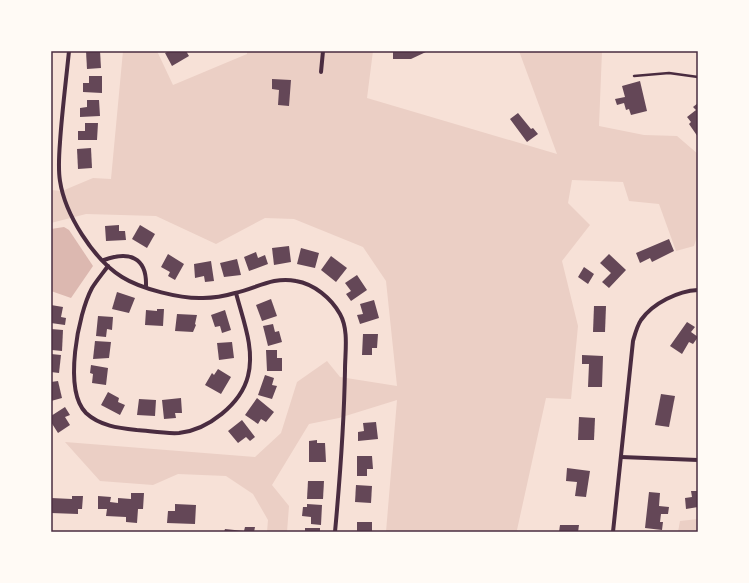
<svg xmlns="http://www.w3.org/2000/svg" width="749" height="583" font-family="'PT Serif',serif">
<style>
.green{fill:#ebcfc5}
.water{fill:#dcb8b0}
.building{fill:#644757}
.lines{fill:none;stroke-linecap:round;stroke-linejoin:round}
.service{stroke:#4a2c40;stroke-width:2.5}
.minor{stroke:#4a2c40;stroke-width:4}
.neatline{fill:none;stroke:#4a2c40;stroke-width:1.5}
</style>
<rect width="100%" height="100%" fill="#f7e1d7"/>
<!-- green -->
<g class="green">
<polygon points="123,51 157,51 173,85 247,54 247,51 373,51 367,98 557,154 519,51 602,51 599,126 644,135 677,136 698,154 698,233 694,246 676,251 659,204 629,201 623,182 572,180 568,203 590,225 562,261 578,326 571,399 546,398 517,530 519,532 386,532 397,400 339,418 309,424 272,485 289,506 287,532 267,532 268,520 253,494 226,476 178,474 153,485 100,481 65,442 255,457 281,433 297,382 327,361 340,377 397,386 386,281 363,247 294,219 265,218 216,244 156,216 86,214 51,223 51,190 62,191 93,178 111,179"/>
<polygon points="698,519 698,532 678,532 680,521"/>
</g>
<!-- water -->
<polygon class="water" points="64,227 69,230 93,266 71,298 51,291 51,229"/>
<!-- building -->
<g class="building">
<polygon points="86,51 100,51 101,68 87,69"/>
<polygon points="169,51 186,51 189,56 172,66 165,53"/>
<polygon points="393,51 428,51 411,59 393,59"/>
<polygon points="89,76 102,76 102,93 83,92 83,83 89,83"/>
<polygon points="272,79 291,80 289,106 278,105 279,90 272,89"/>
<polygon points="640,81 647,111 631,115 629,109 626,110 624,103 617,105 615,99 625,97 622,86"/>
<polygon points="87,100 99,100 100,116 80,117 80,108 87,107"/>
<polygon points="698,103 698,137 689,124 691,122 687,117 696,110 693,107"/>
<polygon points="518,113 531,129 533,128 538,134 527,142 510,119"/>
<polygon points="85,123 98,123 97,140 78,140 78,131 85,131"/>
<polygon points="91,148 92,168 78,169 77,149"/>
<polygon points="119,225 119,231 125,231 126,240 106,241 105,226"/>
<polygon points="140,225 155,234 147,248 132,239"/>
<polygon points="669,239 674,251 652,262 650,258 640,263 636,253"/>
<polygon points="289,246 291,262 274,265 272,248"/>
<polygon points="301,248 319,253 315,268 297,264"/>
<polygon points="256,252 258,258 265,255 268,264 249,271 244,257"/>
<polygon points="168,254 184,264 175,280 168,276 170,272 161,267"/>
<polygon points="609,254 626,270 609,288 602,282 611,273 600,263"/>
<polygon points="331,256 347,268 336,282 321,270"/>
<polygon points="237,259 241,275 224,277 220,263"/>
<polygon points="211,261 214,281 205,282 204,276 195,278 194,264"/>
<polygon points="584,267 594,274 588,284 578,277"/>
<polygon points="357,275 367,290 351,301 346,294 351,291 345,283"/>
<polygon points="117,292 135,298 129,313 112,309"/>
<polygon points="271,299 277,316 262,321 256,305"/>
<polygon points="374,300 379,318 360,324 357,315 363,314 360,304"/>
<polygon points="51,305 63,307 61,317 66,318 65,325 51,323"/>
<polygon points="594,306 606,306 605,332 593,332"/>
<polygon points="157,309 164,309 163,326 145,325 146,310 157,311"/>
<polygon points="225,310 231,330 222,333 220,326 215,327 211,315"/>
<polygon points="177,314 197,315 195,324 196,325 193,332 175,331"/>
<polygon points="98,316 113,317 112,330 107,329 106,337 96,336"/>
<polygon points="687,322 695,327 691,332 698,337 693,344 689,342 682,354 670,346"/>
<polygon points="273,324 275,332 279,331 282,342 268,346 263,326"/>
<polygon points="51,329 63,330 62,351 52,350"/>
<polygon points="363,334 378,334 377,348 372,348 372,355 362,355"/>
<polygon points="95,341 111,342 109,358 93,359"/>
<polygon points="232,342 234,358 219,360 217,343"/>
<polygon points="266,350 277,350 277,358 282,358 282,371 267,371"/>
<polygon points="51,354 61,355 59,373 51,372"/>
<polygon points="582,355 603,356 602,387 588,387 589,364 582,364"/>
<polygon points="91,365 108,368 106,385 92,383 93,374 90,373"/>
<polygon points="218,369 231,377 221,394 205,385 212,373 214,375"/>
<polygon points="265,375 274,378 272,385 277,386 272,399 258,395"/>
<polygon points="58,381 62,398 51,401 51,382"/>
<polygon points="108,392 119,398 118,402 125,405 120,415 101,405"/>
<polygon points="661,394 675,396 669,427 655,425"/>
<polygon points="181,398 182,413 175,413 176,418 164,419 162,400"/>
<polygon points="257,398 274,412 266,422 261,419 258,424 245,415"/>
<polygon points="139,399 156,400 155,416 137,415"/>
<polygon points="65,407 70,415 65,417 70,425 58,433 51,422 51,416"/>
<polygon points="579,417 595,418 594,440 578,440"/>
<polygon points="242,420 255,437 250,441 246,437 238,443 228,431"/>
<polygon points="376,422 378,439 358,441 358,432 364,431 363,423"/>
<polygon points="317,440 317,443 325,443 326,462 309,462 309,441"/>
<polygon points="357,456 372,456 373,469 367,469 367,476 357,476"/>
<polygon points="567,468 590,471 586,497 575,496 577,482 566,481"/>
<polygon points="308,481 324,481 323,499 307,499"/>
<polygon points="356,485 372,486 371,503 355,502"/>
<polygon points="691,491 698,491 698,507 686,509 685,498 692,497"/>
<polygon points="649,492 660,493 659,506 669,507 668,514 661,514 660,522 663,522 662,530 645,528"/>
<polygon points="131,493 144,493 143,509 138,509 137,523 126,522 126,517 106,516 107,509 98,509 98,496 111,497 110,502 118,503 118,498 131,499"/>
<polygon points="72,496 83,496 82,509 78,509 78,514 51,513 51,498 72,499"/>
<polygon points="175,504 196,505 195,524 167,523 168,511 175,511"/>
<polygon points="307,504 322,505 321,525 311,524 311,517 302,516 303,507 307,507"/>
<rect x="357" y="522" width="15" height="10"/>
<polygon points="560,525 579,525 578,532 559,532"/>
<polygon points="245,527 255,527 254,532 224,532 225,529 244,531"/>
<rect x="305" y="528" width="15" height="4"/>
</g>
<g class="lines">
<!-- service -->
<polyline class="service" points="634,76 669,73 698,77"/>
<!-- minor -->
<g class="minor">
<path d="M69,51C66,81 62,112 60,142C59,155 58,169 60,181C65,214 93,259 122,277C141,289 181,299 203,298C213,298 225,296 235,293C255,289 273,276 296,281C314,284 331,298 340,314C349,330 345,352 345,370C344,424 340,478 335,532"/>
<polyline points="321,72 323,51"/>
<path d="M104,260C129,251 147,257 146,286"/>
<path d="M108,266C103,273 97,280 92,288C78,314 63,390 86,413C100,426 119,428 137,430C150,431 166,434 179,433C208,430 241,404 248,376C255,349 243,320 236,293"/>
<polyline points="621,457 698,460"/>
<path d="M613,532L633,341C635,334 637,326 641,320C653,303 678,291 698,290"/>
</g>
</g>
<!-- border -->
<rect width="749" height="583" fill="none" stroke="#fffaf5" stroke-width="104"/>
<rect x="52" y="52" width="645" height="479" class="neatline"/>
</svg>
